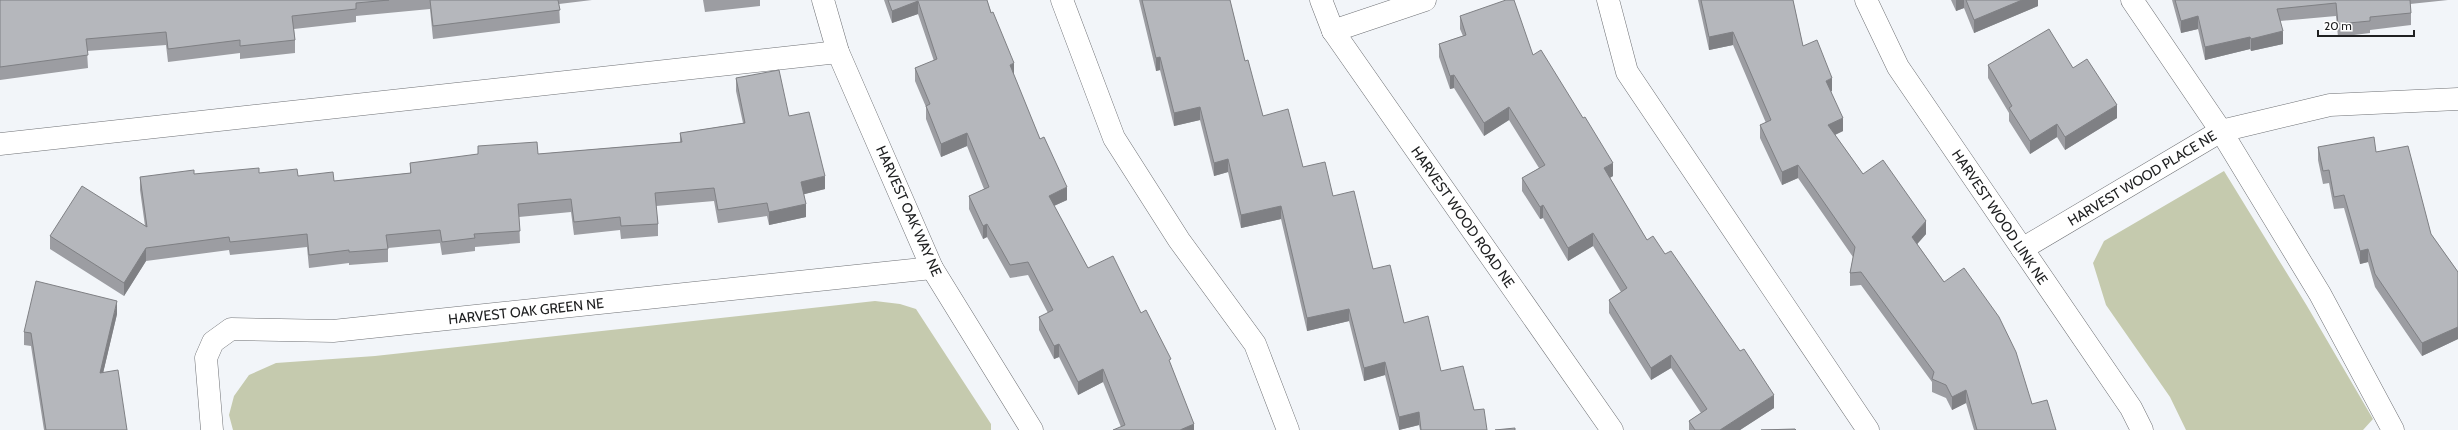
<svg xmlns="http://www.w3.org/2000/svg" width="2458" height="430" font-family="Cabin,sans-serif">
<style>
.green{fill:#c5caae}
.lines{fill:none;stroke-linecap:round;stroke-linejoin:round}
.minor-casing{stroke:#6f7175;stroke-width:23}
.minor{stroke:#fff;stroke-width:22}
.wall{fill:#9c9da2}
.shaded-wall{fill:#7f8084}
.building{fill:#b5b7bc;stroke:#7f8084}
.labels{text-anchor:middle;stroke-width:3;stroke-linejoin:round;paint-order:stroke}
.street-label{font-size:14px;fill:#202122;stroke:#fff}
</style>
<rect width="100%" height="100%" fill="#f2f5f9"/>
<!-- green -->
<g class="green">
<polygon points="2224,171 2307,306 2373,419 2363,430 2186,430 2170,397 2106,305 2093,263 2104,241"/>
<polygon points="875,301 900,304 916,309 991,424 991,430 233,430 229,415 234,396 249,375 276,363 375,356"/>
</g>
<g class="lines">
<defs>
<g id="minor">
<polyline points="823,0 838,52 932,268 1032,430"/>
<polyline points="1062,0 1114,138 1179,240 1255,344 1288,430"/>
<polyline points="1321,0 1333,31 1612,430"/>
<polyline points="1608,0 1627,72 1868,430"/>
<polyline points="1866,0 1898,67 2131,408 2142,430"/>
<polyline points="2132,0 2221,131 2320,294 2393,430"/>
<polyline points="1333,31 1425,0"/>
<polyline points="0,144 838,52"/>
<polyline points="2022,249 2221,131 2330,105 2458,99"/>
<polyline points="212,430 206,358 213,342 231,329 333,331 932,268"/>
</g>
</defs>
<!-- minor casing -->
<use href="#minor" class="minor-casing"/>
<!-- minor -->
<use href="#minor" class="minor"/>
</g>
<!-- wall -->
<g class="wall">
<polygon points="0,0 592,0 559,4 560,23 433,39 430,9 356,16 356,22 294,29 295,40 295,53 240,59 240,53 168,62 166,45 87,51 88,68 0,80"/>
<polygon points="703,0 760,0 760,6 705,12"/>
<polygon points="884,0 987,0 1014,76 1040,139 1067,200 1054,206 1088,268 1141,313 1171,365 1194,430 1121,427 1103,382 1078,395 1059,357 1054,359 1039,330 1039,317 1048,313 1028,275 1010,278 987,237 983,239 969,209 969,196 984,189 967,146 941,157 926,119 926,107 915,81 915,68 934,61 918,14 892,23"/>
<polygon points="1139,0 1230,0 1245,61 1263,116 1303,167 1333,196 1373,269 1404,323 1441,371 1474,410 1487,430 1420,430 1419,425 1399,430 1385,375 1364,381 1349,321 1307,331 1281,219 1241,228 1228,172 1214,176 1200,120 1174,126 1160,70 1156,71"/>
<polygon points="1698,0 1793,0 1803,46 1832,91 1831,91 1843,131 1835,135 1863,174 1926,234 1917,244 2032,404 2056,430 1974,430 1966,403 1952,410 1946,398 1932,392 1932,382 1861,285 1850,286 1850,273 1853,257 1798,178 1782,185 1760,138 1760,125 1766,123 1733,45 1709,50"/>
<polygon points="1951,0 2038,0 2038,6 1974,33 1964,8 1956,11"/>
<polygon points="2172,0 2448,0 2410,4 2411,13 2411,25 2370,30 2370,33 2338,37 2336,16 2280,21 2283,44 2251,51 2250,49 2205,60 2198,29 2181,33"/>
<polygon points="1460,16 1533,55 1613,176 1610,178 1647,240 1665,254 1774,408 1740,430 1689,430 1689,421 1701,413 1671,368 1651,380 1609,313 1609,300 1621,292 1593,246 1568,261 1543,218 1540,219 1522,191 1522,178 1539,168 1509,120 1484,136 1454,88 1450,89 1439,57 1439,44 1463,36 1460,29"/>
<polygon points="1988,65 2073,68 2117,118 2065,150 2057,137 2030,154 2009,121 2009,113 1988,78"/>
<polygon points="736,78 789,116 825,189 804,194 806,217 769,225 767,216 718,223 714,201 656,206 658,224 658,236 621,239 620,230 574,235 571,212 519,217 520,243 475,247 475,251 442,255 440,243 388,248 388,262 349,265 349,263 309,268 307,247 230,255 229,250 146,261 124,296 50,249 50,236 145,226 140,190 140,177 194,174 259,173 298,176 334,181 410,173 410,163 478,155 478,146 538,154 680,142 680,133 743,123 736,91"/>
<polygon points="2318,147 2376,152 2431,234 2458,272 2458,339 2422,356 2375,287 2368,262 2360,264 2344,208 2334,209 2329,183 2323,184 2318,160"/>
<polygon points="117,314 103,373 127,430 44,430 31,346 24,345 24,332"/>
</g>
<!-- shaded-wall -->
<g class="shaded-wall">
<polygon points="1956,0 1964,0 1964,8 1956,11"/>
<polygon points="2022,0 2038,0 2038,6 1974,33 1974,20"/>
<polygon points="918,1 918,14 892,23 892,11"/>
<polygon points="2198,16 2198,29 2181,33 2181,21"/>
<polygon points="2283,31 2283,44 2251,51 2251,39"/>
<polygon points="1733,32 1733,45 1709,50 1709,37"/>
<polygon points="2250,37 2250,49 2205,60 2205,47"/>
<polygon points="1160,57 1160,70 1156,71 1156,58"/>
<polygon points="1014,63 1014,76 1010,65"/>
<polygon points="1454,75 1454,88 1450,89 1450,76"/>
<polygon points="1832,78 1832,91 1826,94 1826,81"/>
<polygon points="2117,105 2117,118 2065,150 2065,137"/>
<polygon points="1200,107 1200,120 1174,126 1174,113"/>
<polygon points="1509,107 1509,120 1484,136 1484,123"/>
<polygon points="1843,118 1843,131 1828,138 1828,125"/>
<polygon points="2057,124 2057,137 2030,154 2030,141"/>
<polygon points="967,133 967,146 941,157 941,144"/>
<polygon points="1228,159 1228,172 1214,176 1214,163"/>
<polygon points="1613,163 1613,176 1604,181 1604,168"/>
<polygon points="1798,165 1798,178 1782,185 1782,172"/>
<polygon points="825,176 825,189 801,195 801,182"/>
<polygon points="1067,187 1067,200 1049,208 1049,196"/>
<polygon points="806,204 806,217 769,225 769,212"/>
<polygon points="1543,205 1543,218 1540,219 1540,207"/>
<polygon points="1281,206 1281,219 1241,228 1241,215"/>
<polygon points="1926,221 1926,234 1912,250 1912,237"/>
<polygon points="987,224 987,237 983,239 983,226"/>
<polygon points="1593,233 1593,246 1568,261 1568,248"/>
<polygon points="146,248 146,261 124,296 124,283"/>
<polygon points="2368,249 2368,262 2360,264 2360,251"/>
<polygon points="117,301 117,314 100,386 100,373"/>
<polygon points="1349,309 1349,321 1307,331 1307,318"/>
<polygon points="2458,327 2458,339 2422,356 2422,343"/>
<polygon points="1059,344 1059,357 1054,359 1054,346"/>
<polygon points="1671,355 1671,368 1651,380 1651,368"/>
<polygon points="1385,362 1385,375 1364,381 1364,368"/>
<polygon points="1103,369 1103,382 1078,395 1078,382"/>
<polygon points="1966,390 1966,403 1952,410 1952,397"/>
<polygon points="1774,395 1774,408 1740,430 1720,430"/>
<polygon points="1419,412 1419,425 1399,430 1399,417"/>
<polygon points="1194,424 1194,430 1180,430"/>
</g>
<!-- building -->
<g class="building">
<polygon points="0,0 389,0 356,3 356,9 292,16 295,40 240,46 240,40 168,49 166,32 86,39 88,55 0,67"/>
<polygon points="430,0 558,0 560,10 433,26"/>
<polygon points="888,0 987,0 991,13 993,12 1014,63 1010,65 1040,139 1044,137 1067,187 1049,196 1088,268 1113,256 1141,313 1146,310 1171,359 1169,360 1194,424 1180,430 1113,430 1125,425 1103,369 1078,382 1059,344 1054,346 1039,317 1053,310 1028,262 1010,265 987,224 983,226 969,196 989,187 967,133 941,144 926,106 930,104 915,68 937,59 918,1 892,11"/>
<polygon points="1142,0 1230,0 1245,61 1248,60 1263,116 1288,109 1303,167 1325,162 1333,196 1354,191 1373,269 1390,265 1404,323 1428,316 1441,371 1463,366 1474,410 1484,409 1487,430 1421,430 1419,412 1399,417 1385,362 1364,368 1349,309 1307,318 1281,206 1241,215 1228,159 1214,163 1200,107 1174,113 1160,57 1156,58"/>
<polygon points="1506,0 1514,0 1533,55 1541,50 1583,118 1585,117 1613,163 1604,168 1647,240 1653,236 1665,254 1671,251 1740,351 1744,349 1774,395 1720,430 1695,430 1689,421 1707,409 1671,355 1651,368 1609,300 1627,288 1593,233 1568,248 1543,205 1540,207 1522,178 1545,165 1509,107 1484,123 1454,75 1450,76 1439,44 1466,35 1460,16"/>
<polygon points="1701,0 1793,0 1803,46 1817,40 1832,78 1826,81 1843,118 1828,125 1863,174 1883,160 1926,221 1912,237 1944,282 1964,268 1999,317 2016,352 2032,404 2047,400 2056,430 1977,430 1966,390 1952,397 1946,385 1932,379 1934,372 1861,272 1850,273 1855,247 1798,165 1782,172 1760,125 1771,120 1733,32 1709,37"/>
<polygon points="1966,0 2022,0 1974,20"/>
<polygon points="2175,0 2410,0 2411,13 2370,17 2370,21 2338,24 2336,3 2277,9 2283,31 2251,39 2250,37 2205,47 2198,16 2181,21"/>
<polygon points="2049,29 2073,68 2087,59 2117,105 2065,137 2057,124 2030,141 2009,108 2012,106 1988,65"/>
<polygon points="779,70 789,116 809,112 825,176 801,182 806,204 769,212 767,203 718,210 714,188 655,193 658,224 621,226 620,217 574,222 571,199 518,204 520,231 474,234 475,238 442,242 440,230 386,235 388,249 349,252 349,250 309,255 307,234 230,242 229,237 146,248 124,283 50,236 82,186 147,227 140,177 194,170 194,174 259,168 259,173 297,169 298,176 333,172 334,181 411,173 410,163 478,154 478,146 537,142 538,154 682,142 680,133 745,123 736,78"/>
<polygon points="2374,137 2376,152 2408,146 2431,234 2458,272 2458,327 2422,343 2375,274 2368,249 2360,251 2344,195 2334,197 2329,170 2323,171 2318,147"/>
<polygon points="36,281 117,301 100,373 118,370 127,430 46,430 31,333 24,332"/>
<polygon points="1515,428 1515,430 1495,430"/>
<polygon points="1795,429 1796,430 1761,430"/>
</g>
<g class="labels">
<!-- street labels -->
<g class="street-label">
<text transform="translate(2142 178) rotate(-31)" y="5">HARVEST WOOD PLACE NE</text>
<text transform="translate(909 211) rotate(66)" y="5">HARVEST OAK WAY NE</text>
<text transform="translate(1463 217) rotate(55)" y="5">HARVEST WOOD ROAD NE</text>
<text transform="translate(2000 217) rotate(56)" y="5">HARVEST WOOD LINK NE</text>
<text transform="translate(526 311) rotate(-6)" y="5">HARVEST OAK GREEN NE</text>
</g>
</g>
<!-- scale -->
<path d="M2318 30v6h96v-6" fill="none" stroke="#202122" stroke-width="2"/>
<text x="2324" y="30" font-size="12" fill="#202122" stroke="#ffffff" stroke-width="3" paint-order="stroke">20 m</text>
</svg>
